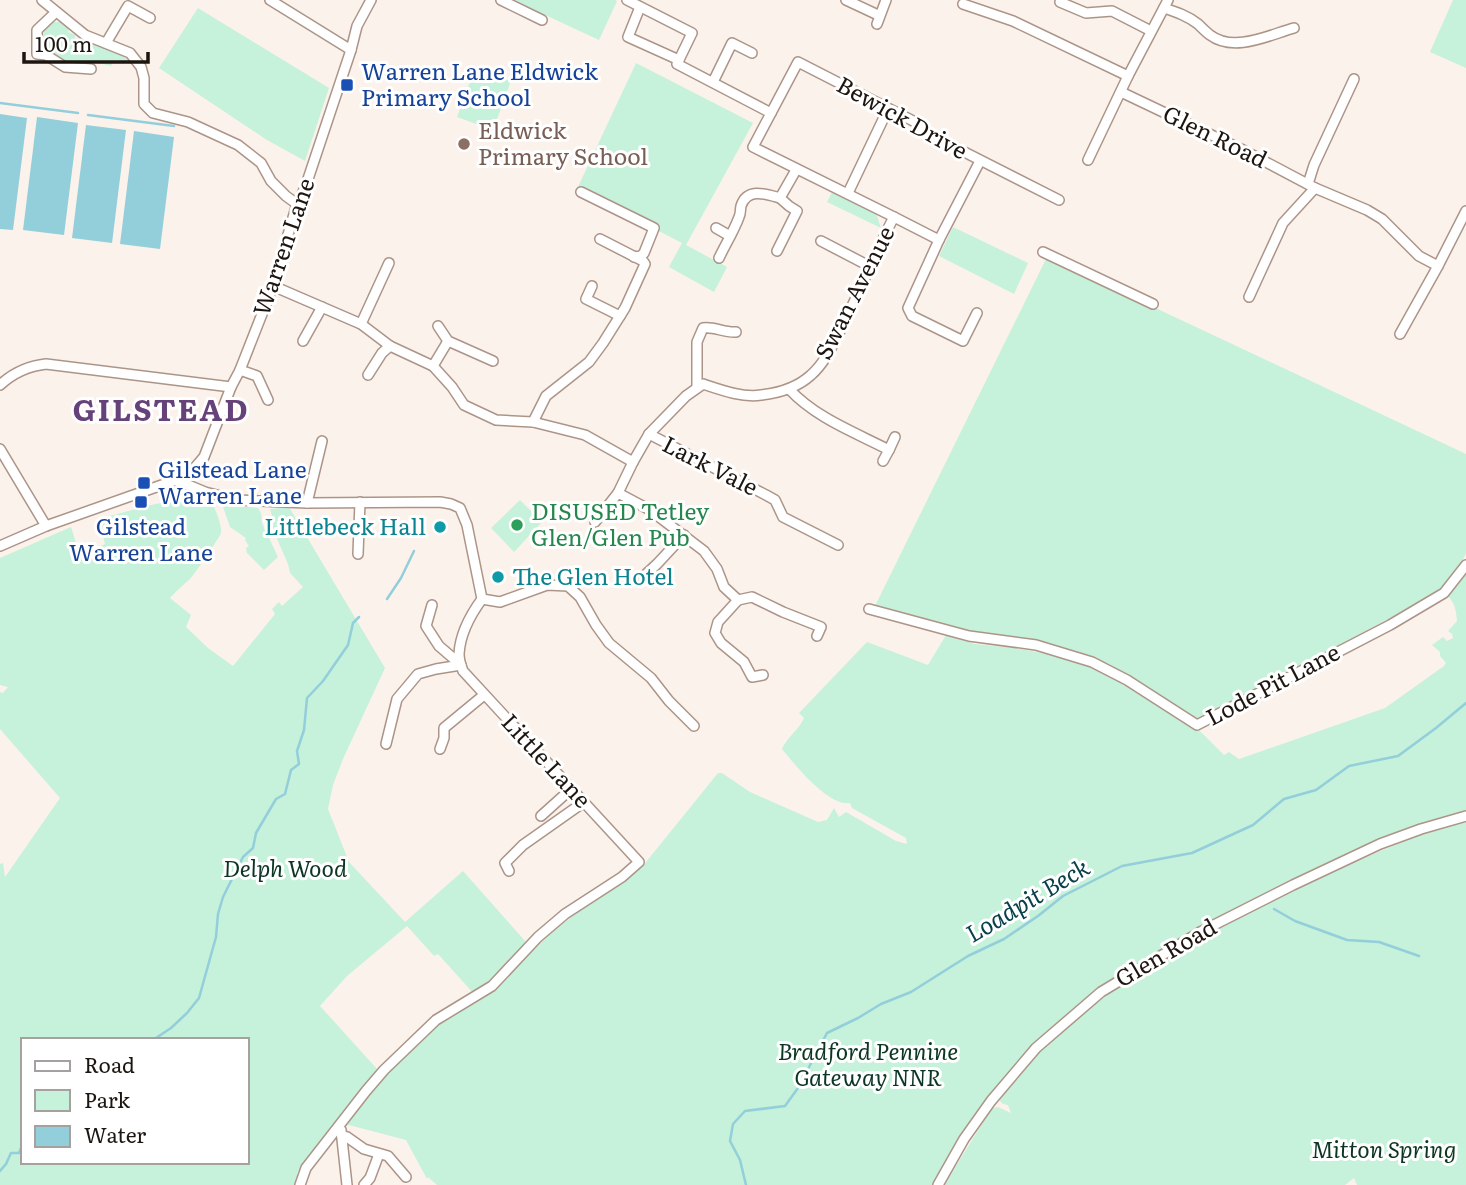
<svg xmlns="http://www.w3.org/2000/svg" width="1466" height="1185" font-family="Literata,serif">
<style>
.green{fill:#c6f1da;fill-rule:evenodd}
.water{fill:#93cedb}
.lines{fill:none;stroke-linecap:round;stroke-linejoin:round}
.stream{stroke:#93cedb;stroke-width:2.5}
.minor-casing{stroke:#ac9588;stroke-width:12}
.minor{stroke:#fff;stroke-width:9}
.transit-dot{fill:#1a4fb4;stroke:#fff;stroke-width:2.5}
.education-dot{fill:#8d6e63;stroke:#fff;stroke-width:2.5}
.leisure-dot{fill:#2e9e5b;stroke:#fff;stroke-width:2.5}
.culture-dot{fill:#0f9aa8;stroke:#fff;stroke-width:2.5}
.labels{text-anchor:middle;stroke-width:6;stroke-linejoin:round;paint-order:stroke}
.transit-label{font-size:23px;fill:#164399;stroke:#fff;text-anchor:start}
.street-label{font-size:23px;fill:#1d1510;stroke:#fff}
.education-label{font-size:23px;fill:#785e54;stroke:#fff;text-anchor:start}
.leisure-label{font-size:23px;fill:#27864d;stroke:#fff;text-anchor:start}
.culture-label{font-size:23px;fill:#0d838f;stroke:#fff;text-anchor:end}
.park-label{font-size:23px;font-style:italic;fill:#0c3624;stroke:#fff}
.water-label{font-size:24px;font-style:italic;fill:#09404a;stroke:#fff}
.district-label{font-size:30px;font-weight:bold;letter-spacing:2px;fill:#66427b;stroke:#fff}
</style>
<rect width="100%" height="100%" fill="#fcf2ec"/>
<!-- green -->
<g class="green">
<polygon points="513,0 615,0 617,1 599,40"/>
<polygon points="1453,0 1466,0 1466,68 1430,52"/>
<polygon points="198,8 329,88 305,161 267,140 159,68"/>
<polygon points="54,22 60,22 69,30 68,32 75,35 75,38 80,40 83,38 124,56 130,63 114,60 111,66 95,62 83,65 59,60 45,51 41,44 44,30"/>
<polygon points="636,63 753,123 686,245 727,267 714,292 669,267 682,243 577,189"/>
<polygon points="475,68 511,81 493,130 457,117"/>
<polygon points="832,192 876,213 881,228 827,202"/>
<polygon points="953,227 1028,263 1014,294 939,256"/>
<polygon points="1047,257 1466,454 1466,553 1460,566 1441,591 1197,720 1111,665 1072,650 1032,641 972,633 875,606"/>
<polygon points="520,500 542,522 514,552 491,528"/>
<path d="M179,501H212C215,510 222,524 221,533C220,537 194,575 190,579C183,585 176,591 170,598L191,615L186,627L208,648L233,666L275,614L272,609L279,602L282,606L303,587L290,573L288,564L268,518L272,516L270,509L289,507L385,668L343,759L333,785L328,809L349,862L405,922L463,871L526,942L491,981L474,994L438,954L434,956L407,926L347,976L320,1006L378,1070L311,1153L297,1173L299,1185H0V864L3,863L5,877L60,798L0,729V692L3,693L8,687L0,685V558L71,527L80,555L105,544L98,519L155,504ZM23,1040H247V1162H23Z"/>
<polygon points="222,504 258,508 261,513 262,523 278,557 264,570 247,553 246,548 249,546 245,540 246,538 230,527"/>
<path d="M1466,568V1185H1357L1354,1178L1345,1185H944L992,1108L998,1107L1011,1113L1008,1105L1003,1104L998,1099C1060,1016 1149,964 1240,917C1296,888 1352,862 1410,839L1414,836L1409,830L1157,954L1036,1046L934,1185H437L428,1177L427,1179L406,1140L345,1124L374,1088L426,1032L493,989L549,935L575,914L642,867L718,773H722L750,792L818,822L827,820L834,808L839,817L846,812L896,841L907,844L906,838L852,808L850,803C829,807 795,765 782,749C787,737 799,730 804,718L799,713L867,642L928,665L946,635L975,644L1015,648L1069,658L1095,667L1118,678L1196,730H1199L1224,755L1229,752L1239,759L1385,708L1444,666L1446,663L1440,656V652L1432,645L1443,637L1447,641L1453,638L1452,634L1448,631L1457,621C1456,610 1455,603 1447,595Z"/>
</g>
<!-- water -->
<g class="water">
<polygon points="0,114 27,118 13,230 0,229"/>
<polygon points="37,117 78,123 64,235 23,230"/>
<polygon points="86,125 126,130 112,243 72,238"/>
<polygon points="134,131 174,137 160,249 120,244"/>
</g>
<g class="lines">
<!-- stream -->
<g class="stream">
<polyline points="0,103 78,113"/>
<polyline points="88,115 174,126"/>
<polyline points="387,599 401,578 414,551"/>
<polyline points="1274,909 1295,921 1347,940 1379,942 1419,956"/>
<polyline points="153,1040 171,1028 187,1013 199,998 216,937 218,914 223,897 243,857 253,848 256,833 276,799 285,794 291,770 299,764 297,751 304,730 307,698 323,681 348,645 353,623 359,617"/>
<polyline points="0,1171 6,1164 11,1153 19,1153 23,1143"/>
<polyline points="746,1185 740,1160 730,1141 733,1124 745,1111 785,1106 798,1088 827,1033 858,1018 881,1004 911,992 968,956 1004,939 1038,916 1063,896 1122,866 1192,853 1253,825 1284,799 1316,790 1349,766 1398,756 1436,728 1466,703"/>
</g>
<defs>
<g id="minor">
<polyline points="42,0 85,35 130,53 141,67 144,78 144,104 153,113 188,122 238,145 261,163 271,181 286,196 297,204"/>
<polyline points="270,0 351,50"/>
<polyline points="501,0 542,20"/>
<polyline points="627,0 692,33 677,64 771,113"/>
<polyline points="846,0 878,15"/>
<polyline points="1060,2 1086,13 1112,11 1151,31"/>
<polyline points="963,4 1013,21 1128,76"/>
<polyline points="640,7 628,37 679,60"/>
<path d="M1164,8C1176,12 1188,16 1198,24C1202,28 1206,32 1210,35C1234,53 1269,35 1294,28"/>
<polyline points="56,12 37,30 37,54 46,55 65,67 91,69"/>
<polyline points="877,24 886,0"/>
<polyline points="106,43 128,6 150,18"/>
<polyline points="713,82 732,43 752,53"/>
<polyline points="1121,92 1245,151 1315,188 1367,210 1382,219 1419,256 1438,266"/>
<polyline points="1088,160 1128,76 1168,0"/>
<polyline points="1308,184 1314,165 1354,79"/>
<polyline points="581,192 654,228 644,253 641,256 634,257"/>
<polyline points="848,193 888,109"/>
<polyline points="894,217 939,240"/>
<polyline points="716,228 730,236"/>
<polyline points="821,241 869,266"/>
<polyline points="777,251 797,211 789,206 780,198"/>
<polyline points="1043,252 1153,304"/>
<path d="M719,258C725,245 734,231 739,217C741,213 740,210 741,206C747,187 766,194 780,198L796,170"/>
<path d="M273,286L361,324L390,346L433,366L452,387L464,405L496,420L533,422L585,435L633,462L649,434L686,396L703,384C721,390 743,398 761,395C779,393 798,387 811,375C826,362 834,342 843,325C861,289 875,252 894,217L753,147L798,62L919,124L923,131L1059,200"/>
<polyline points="592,286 586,299 620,316"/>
<polyline points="1249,297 1283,223 1315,188"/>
<polyline points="977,313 963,341 912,316 908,308 939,240 980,161"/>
<polyline points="361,324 389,263"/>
<polyline points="438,326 448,341 493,361"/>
<polyline points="1400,334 1438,266 1466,211"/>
<polyline points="303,341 322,307"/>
<polyline points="433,366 448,341"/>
<polyline points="240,370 257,376 268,400"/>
<polyline points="368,375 382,353 390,346"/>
<path d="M0,385C13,373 28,366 46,364L231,387"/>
<path d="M697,388V342L703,328C714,326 724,333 736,332"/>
<path d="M789,389C816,418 854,432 889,450L895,437"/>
<polyline points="533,422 546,396 589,362 603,343 625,308 645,264 643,261 600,239"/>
<polyline points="649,434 766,495 775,500 783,517 838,545"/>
<polyline points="0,449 46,526"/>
<polyline points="883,461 889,450"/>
<path d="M176,480L205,492L236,500L307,503L440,502L451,504L460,508L467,525L482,599C471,614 460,635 459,654C459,660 461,666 463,671L639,862L622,877L565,914L538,937L492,986L436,1020L384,1070L366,1091L306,1168L300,1185"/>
<polyline points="618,493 633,462"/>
<polyline points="307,503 322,441"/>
<polyline points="595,522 618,493 650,510 704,551 717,569 724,587 738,600 752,597 783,612 821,627 817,636"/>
<polyline points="0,546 46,526 176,480 192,471 204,457 231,387 240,370 273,286 297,204 305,188 351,50 357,26 371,0"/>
<polyline points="358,554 360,502"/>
<polyline points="643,577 657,564 684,535"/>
<polyline points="482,599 500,602 547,585 568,586 580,597 596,625 609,643 651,678 669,701 694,726"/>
<polyline points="738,600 718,622 715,633 721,643 744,662 752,677 763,675"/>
<polyline points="432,605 426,626 439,646 460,664"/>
<polyline points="869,609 969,636 1036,645 1092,662 1127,680 1197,725 1390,625 1444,593 1466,565"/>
<polyline points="386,744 397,699 418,674 436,669 461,665"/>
<polyline points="440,749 444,738 444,728 484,695"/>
<polyline points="541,816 571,789"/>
<polyline points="509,871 505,863 523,845 584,802"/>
<polyline points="341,1130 347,1185"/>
<polyline points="342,1136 347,1137 364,1149 388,1156 406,1177"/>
<polyline points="364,1185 370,1178 379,1154"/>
<polyline points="938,1185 964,1139 991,1101 1036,1048 1101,992 1202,931 1293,885 1380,844 1421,829 1466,816"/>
</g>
</defs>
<!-- minor casing -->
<use href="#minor" class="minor-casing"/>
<!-- minor -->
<use href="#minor" class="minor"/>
</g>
<!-- markers -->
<g class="transit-dot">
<rect x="340" y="78" width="14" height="14" rx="3.5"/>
<rect x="137" y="476" width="14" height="14" rx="3.5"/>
<rect x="134" y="495" width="14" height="14" rx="3.5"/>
</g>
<circle class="education-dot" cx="464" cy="144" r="7"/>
<circle class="leisure-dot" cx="517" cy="525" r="7"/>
<g class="culture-dot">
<circle cx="440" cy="527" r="7"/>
<circle cx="498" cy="577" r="7"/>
</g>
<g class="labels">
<!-- transit labels -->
<g class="transit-label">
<text x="361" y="80">Warren Lane Eldwick<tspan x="361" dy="26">Primary School</tspan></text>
<text x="158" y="478">Gilstead Lane<tspan x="158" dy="26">Warren Lane</tspan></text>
<text x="141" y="535" text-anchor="middle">Gilstead<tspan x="141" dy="26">Warren Lane</tspan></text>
</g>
<!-- street labels -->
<g class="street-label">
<text transform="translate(902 118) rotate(29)" y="8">Bewick Drive</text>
<text transform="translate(1215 137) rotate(26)" y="8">Glen Road</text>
<text transform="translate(284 247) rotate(-71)" y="8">Warren Lane</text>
<text transform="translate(855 293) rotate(-63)" y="8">Swan Avenue</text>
<text transform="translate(710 466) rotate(27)" y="8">Lark Vale</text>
<text transform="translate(1273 685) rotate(-28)" y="8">Lode Pit Lane</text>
<text transform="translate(546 761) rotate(47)" y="8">Little Lane</text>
<text transform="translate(1166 953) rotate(-30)" y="8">Glen Road</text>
</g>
<!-- education labels -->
<g class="education-label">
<text x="478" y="139">Eldwick<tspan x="478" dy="26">Primary School</tspan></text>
</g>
<!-- leisure labels -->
<g class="leisure-label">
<text x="531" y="520">DISUSED Tetley<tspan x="531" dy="26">Glen/Glen Pub</tspan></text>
</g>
<!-- culture labels -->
<g class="culture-label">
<text x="426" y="535">Littlebeck Hall</text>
<text x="512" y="585" text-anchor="start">The Glen Hotel</text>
</g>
<!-- park labels -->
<g class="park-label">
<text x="285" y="877">Delph Wood</text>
<text x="868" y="1060">Bradford Pennine<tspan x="868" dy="26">Gateway NNR</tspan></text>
<text x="1384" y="1158">Mitton Spring</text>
</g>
<!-- water labels -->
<g class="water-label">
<text transform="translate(1028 901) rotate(-31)" y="8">Loadpit Beck</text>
</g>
<!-- district labels -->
<g class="district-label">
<text x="161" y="421">GILSTEAD</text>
</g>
</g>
<!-- legend -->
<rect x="21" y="1038" width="228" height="126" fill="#ffffff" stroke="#a5a19f" stroke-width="2"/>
<rect x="35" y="1061" width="35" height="10" fill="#ffffff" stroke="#a5a19f" stroke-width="2"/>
<text x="84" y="1073" font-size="21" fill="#1d1510">Road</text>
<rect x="35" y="1090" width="35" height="21" fill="#c6f1da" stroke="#a5a19f" stroke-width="2"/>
<text x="84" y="1108" font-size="21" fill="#1d1510">Park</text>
<rect x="35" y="1126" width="35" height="21" fill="#93cedb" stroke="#a5a19f" stroke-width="2"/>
<text x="84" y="1143" font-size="21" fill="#1d1510">Water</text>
<!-- scale -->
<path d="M24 52v10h124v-10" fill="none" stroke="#1d1510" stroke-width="3.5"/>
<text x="35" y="52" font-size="21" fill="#1d1510" stroke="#ffffff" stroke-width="5" paint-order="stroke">100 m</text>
</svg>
